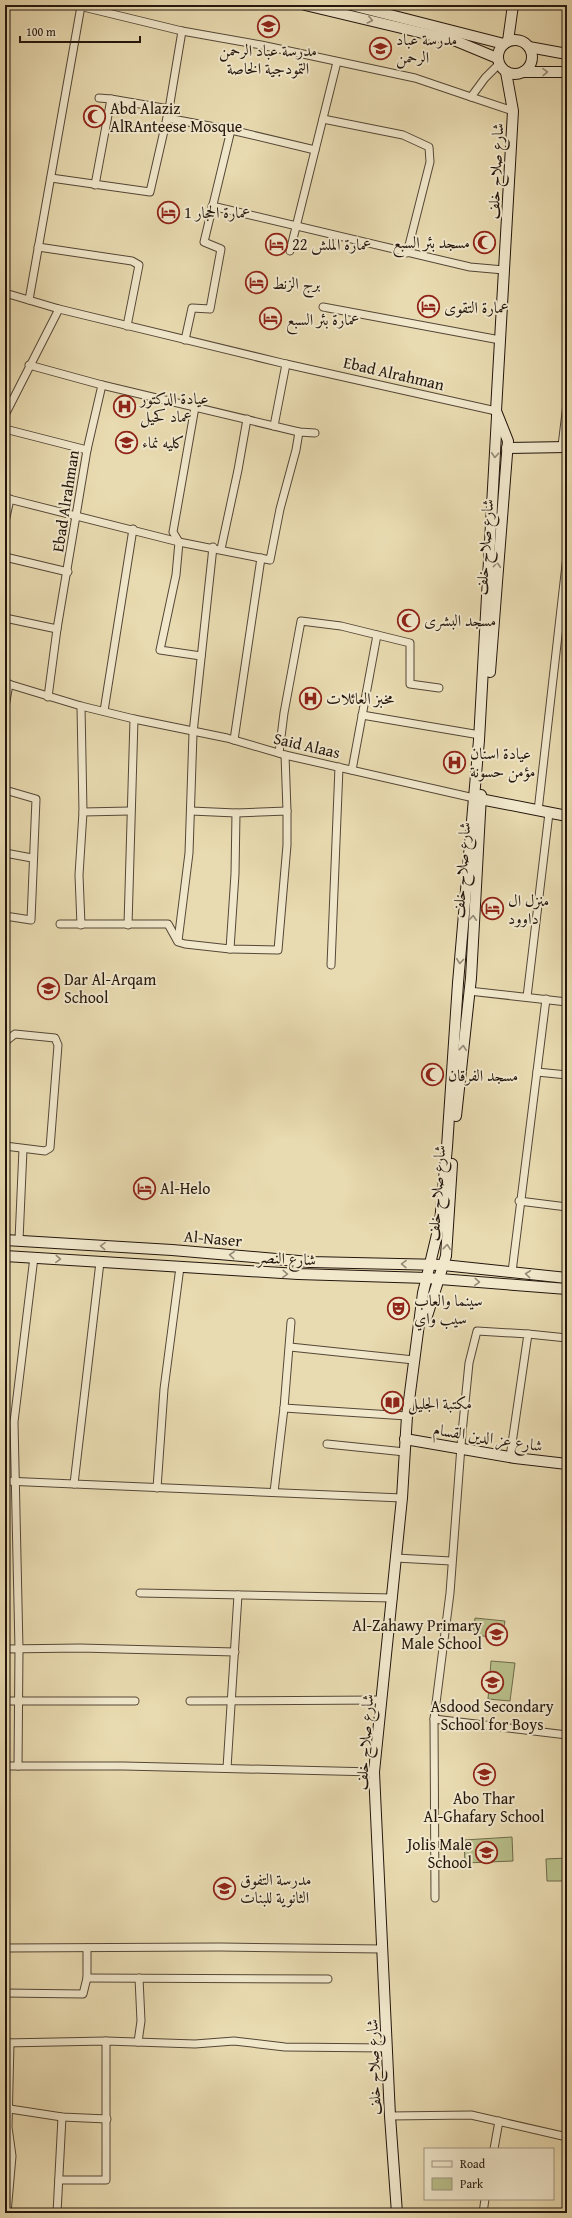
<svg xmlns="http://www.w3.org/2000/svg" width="572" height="2218" font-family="'Gentium Book Plus',Amiri,serif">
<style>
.green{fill:#b8c08b;stroke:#6e6b4c}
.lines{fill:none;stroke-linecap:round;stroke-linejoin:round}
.street-casing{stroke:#544736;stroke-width:9}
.secondary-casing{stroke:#23160d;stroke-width:12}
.street{stroke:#f1e8cc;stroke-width:7}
.secondary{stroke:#f1e8cc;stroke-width:10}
.oneway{stroke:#948a76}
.labels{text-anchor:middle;stroke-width:4;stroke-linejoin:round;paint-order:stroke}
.poi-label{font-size:16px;fill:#23160d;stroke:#f1e8cc;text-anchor:start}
.street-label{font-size:16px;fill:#23160d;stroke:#f1e8cc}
</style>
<rect width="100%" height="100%" fill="#e9dbb1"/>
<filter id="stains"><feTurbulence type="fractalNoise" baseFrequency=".005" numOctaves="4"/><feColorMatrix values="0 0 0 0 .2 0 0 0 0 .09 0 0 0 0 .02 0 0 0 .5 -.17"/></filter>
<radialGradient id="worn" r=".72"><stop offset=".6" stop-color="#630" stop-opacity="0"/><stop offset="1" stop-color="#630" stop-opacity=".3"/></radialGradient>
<!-- green -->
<g class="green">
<polygon points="475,1618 505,1621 502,1638 473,1635"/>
<polygon points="491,1661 515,1663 510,1701 488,1699"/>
<polygon points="512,1837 513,1861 465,1863 464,1840"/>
<polygon points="567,1858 567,1881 547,1881 546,1859"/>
</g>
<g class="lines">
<defs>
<g id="street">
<polyline points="75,5 182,31 261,45 415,78 471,97 485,78 499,64"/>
<polyline points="5,13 7,5"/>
<polyline points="5,65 5,91"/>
<polyline points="471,97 513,111"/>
<polyline points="111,99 169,109"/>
<polyline points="167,118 231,130 315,150"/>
<polyline points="323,119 403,135 429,147 430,162 407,253"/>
<polyline points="51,178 150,192 169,109 182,31"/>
<polyline points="95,185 111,99 99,98"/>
<polyline points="212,206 470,267 504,270"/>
<polyline points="38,247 132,261 139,265 127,326"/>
<polyline points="290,251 337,62"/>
<polyline points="5,293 59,309 286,364 274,426"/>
<polyline points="29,300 81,6"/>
<polyline points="323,307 500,340"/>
<polyline points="185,340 192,308 210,309 221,249 204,242 231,130"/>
<polyline points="286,364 496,411"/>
<polyline points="29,365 102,385 87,450 57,629 48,697"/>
<polyline points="102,385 299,432 315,433"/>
<polyline points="195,407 173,532 179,542 176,575 160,650 201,656"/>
<polyline points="5,415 59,309"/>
<polyline points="5,429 87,450"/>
<polyline points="562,446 567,404"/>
<polyline points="5,498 179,542 270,560 280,509 296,450 299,432"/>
<polyline points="5,522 10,499"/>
<polyline points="221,549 238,470 247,419"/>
<polyline points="5,557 68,572"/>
<polyline points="5,618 57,629"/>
<polyline points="5,683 81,706 134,719 227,738 285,755 474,798"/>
<polyline points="81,706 83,812"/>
<polyline points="5,707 9,684"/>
<polyline points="104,711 133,529"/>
<polyline points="362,715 480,735"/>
<polyline points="234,740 261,558"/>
<polyline points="279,753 284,713 301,621 341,626 410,643 410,684 439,688"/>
<polyline points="285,755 287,811"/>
<polyline points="352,770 377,635"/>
<polyline points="5,790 36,799 31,920 5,916"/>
<polyline points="538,811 567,556"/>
<polyline points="5,853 32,858"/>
<polyline points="60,924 168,924 178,942 185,944 230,949 278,950 287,845 287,811 236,813 191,811"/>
<polyline points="81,925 79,875 83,812 130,811"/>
<polyline points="128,925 134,719"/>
<polyline points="178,941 189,853 193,733 213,547"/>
<polyline points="230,949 235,874 236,813"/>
<polyline points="331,965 339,767"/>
<polyline points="469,991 567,1002"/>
<polyline points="527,997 549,813"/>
<polyline points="5,1049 6,1041 15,1034 55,1038 58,1045 50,1148 45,1151 5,1146"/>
<polyline points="537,1072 567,1075"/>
<polyline points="519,1201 567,1207"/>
<polyline points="19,1240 23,1149"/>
<polyline points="100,1262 74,1484 402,1498"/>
<polyline points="512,1272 546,999"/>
<polyline points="528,1334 567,1338"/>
<polyline points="290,1347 414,1360"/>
<polyline points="284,1408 407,1416"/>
<polyline points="327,1444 405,1452"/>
<polyline points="5,1481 74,1484"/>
<polyline points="157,1488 164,1389 180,1267"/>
<polyline points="274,1492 284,1408 291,1322"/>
<polyline points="396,1558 451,1561"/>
<polyline points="140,1593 393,1598"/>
<polyline points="5,1649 80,1648 235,1652"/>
<polyline points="5,1701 135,1701"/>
<polyline points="190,1701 381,1700"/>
<polyline points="434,1719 567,1735"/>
<polyline points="5,1766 124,1766 374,1772"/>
<polyline points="18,1766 19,1649 14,1422 34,1257"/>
<polyline points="227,1768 238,1595"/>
<polyline points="435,1898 434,1719 450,1593 462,1433 469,1363 477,1331 528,1334 510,1457"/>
<polyline points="5,1948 220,1947 383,1949"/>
<polyline points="87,1978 328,1979"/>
<polyline points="5,1993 83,1994 87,1978 87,1948"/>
<polyline points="138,2042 141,2021 139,1978"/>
<polyline points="5,2043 106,2041 195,2044 234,2041 285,2047 386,2048"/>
<polyline points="10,2109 62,2117 107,2119"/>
<polyline points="390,2116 471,2115 567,2137"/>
<polyline points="494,2149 499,2121"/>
<polyline points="59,2180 106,2180 106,2041"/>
<polyline points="7,2213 12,2156 8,2127 10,2043"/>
<polyline points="57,2213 62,2117"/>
<polyline points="483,2213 485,2199"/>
</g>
<g id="secondary">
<polyline points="305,5 456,41 497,58"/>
<polyline points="351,5 504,44"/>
<circle cx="515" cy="57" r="17"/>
<polyline points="508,41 513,5"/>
<polyline points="529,47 567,54"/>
<polyline points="523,72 567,72"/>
<polyline points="507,448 567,447"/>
<polyline points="490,672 508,441 496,411 513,111 506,72"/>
<polyline points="475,798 567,816"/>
<polyline points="456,1116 471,978 481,795"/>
<polyline points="5,1240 172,1250 310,1262 443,1265 567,1278"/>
<polyline points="5,1256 298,1274 427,1278 567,1289"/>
<polyline points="421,1322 427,1316 446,1256 452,1164"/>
<polyline points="405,1439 515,1458 567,1464"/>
<polyline points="397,2213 390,2116 374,1772 402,1498 407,1416 423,1293 440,1222 447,1147 458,983 479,740 497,416"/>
</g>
</defs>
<!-- street casing -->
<use href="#street" class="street-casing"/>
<!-- secondary casing -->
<use href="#secondary" class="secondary-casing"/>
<!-- street -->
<use href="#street" class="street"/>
<!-- secondary -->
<use href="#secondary" class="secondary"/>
</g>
<!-- one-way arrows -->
<defs><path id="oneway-chevron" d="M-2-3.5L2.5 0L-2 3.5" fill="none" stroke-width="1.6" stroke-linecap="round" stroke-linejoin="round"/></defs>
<g class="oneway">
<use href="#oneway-chevron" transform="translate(370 20) rotate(13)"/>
<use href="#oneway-chevron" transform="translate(545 72) rotate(-2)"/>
<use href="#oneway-chevron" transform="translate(495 455) rotate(93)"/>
<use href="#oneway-chevron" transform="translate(497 565) rotate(-86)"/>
<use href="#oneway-chevron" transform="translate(473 918) rotate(-86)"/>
<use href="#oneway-chevron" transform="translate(460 961) rotate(95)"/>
<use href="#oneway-chevron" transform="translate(463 1048) rotate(-84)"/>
<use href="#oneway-chevron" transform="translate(103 1246) rotate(-177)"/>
<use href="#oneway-chevron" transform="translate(447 1247) rotate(-84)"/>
<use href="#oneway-chevron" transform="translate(232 1255) rotate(-175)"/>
<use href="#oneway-chevron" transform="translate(58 1259) rotate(4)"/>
<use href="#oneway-chevron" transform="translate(404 1264) rotate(-179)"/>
<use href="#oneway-chevron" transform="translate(285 1274) rotate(4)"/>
<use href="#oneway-chevron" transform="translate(528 1274) rotate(-174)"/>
<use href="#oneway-chevron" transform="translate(477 1282) rotate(4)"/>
</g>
<!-- icons -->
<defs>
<symbol id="school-ring" viewBox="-11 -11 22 22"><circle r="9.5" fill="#f1e8cc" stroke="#8f2418" stroke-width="1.5"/><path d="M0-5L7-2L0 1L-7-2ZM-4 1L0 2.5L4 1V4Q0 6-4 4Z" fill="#8f2418"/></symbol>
<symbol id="mosque-ring" viewBox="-11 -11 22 22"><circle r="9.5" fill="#f1e8cc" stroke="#8f2418" stroke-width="1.5"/><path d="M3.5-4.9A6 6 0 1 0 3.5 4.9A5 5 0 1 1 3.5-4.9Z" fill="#8f2418"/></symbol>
<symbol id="hotel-ring" viewBox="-11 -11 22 22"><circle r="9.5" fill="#f1e8cc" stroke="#8f2418" stroke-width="1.5"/><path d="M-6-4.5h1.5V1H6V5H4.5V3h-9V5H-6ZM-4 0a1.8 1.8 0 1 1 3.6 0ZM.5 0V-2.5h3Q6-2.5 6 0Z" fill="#8f2418"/></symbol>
<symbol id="hospital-ring" viewBox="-11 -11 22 22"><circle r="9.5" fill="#f1e8cc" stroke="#8f2418" stroke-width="1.5"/><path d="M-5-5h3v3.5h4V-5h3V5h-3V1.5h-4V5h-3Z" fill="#8f2418"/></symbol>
<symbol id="theatre-ring" viewBox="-11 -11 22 22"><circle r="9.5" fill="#f1e8cc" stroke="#8f2418" stroke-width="1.5"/><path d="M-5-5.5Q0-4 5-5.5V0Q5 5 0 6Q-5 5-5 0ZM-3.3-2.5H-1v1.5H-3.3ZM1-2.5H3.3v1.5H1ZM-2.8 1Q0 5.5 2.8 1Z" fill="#8f2418"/></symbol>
<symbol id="library-ring" viewBox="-11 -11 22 22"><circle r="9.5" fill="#f1e8cc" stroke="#8f2418" stroke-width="1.5"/><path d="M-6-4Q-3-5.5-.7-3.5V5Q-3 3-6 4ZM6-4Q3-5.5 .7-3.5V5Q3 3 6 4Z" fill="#8f2418"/></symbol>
</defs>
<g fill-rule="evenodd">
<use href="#school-ring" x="256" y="14" width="25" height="25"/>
<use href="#school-ring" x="368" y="36" width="25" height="25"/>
<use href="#mosque-ring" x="82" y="104" width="25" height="25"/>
<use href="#hotel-ring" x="156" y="200" width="25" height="25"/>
<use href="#mosque-ring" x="472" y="230" width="25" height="25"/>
<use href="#hotel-ring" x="264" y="232" width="25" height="25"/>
<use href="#hotel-ring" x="244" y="270" width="25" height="25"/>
<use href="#hotel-ring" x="416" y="294" width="25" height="25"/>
<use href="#hotel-ring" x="258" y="306" width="25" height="25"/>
<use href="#hospital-ring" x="112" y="394" width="25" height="25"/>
<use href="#school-ring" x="114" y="430" width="25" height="25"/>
<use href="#mosque-ring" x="396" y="608" width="25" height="25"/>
<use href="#hospital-ring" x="298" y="686" width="25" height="25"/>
<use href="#hospital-ring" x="442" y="750" width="25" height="25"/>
<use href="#hotel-ring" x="480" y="896" width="25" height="25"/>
<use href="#school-ring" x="36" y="976" width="25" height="25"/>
<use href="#mosque-ring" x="420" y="1062" width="25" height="25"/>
<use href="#hotel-ring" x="132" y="1176" width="25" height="25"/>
<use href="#theatre-ring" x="386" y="1296" width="25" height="25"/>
<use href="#library-ring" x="380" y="1390" width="25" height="25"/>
<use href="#school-ring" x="484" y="1622" width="25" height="25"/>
<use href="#school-ring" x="480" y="1670" width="25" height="25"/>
<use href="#school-ring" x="472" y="1762" width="25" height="25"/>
<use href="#school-ring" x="474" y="1840" width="25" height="25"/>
<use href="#school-ring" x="212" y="1876" width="25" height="25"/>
</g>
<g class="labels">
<!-- poi labels -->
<g class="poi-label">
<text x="396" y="45">مدرسة عباد<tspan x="396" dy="18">الرحمن</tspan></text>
<text x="268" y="56" text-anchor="middle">مدرسة عباد الرحمن<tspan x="268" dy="18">التمودجية الخاصة</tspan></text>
<text x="110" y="114">Abd Alaziz<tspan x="110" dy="18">AlRAnteese Mosque</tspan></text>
<text x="184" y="218">عمارة الحجار 1</text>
<text x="470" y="248" text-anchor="end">مسجد بئر السبع</text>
<text x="292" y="250">عمارة الملش 22</text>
<text x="272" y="289">برج الزنط</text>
<text x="444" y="313">عمارة التقوى</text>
<text x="286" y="325">عمارة بئر السبع</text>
<text x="140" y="404">عيادة الدكتور<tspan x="140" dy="18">عماد كحيل</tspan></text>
<text x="142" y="448">كليه نماء</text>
<text x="424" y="626">مسجد البشرى</text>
<text x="326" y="704">مخبز العائلات</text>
<text x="470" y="759">عيادة اسنان<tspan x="470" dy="18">مؤمن حسونة</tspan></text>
<text x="508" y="906">منزل ال<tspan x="508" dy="18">داوود</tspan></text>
<text x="64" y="985">Dar Al-Arqam<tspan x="64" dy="18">School</tspan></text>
<text x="448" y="1081">مسجد الفرقان</text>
<text x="160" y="1194">Al-Helo</text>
<text x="414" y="1306">سينما والعاب<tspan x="414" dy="18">سيب واي</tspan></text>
<text x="408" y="1409">مكتبة الجليل</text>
<text x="482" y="1631" text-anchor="end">Al-Zahawy Primary<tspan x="482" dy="18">Male School</tspan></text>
<text x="492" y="1712" text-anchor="middle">Asdood Secondary<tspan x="492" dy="18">School for Boys</tspan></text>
<text x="484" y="1804" text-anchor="middle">Abo Thar<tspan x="484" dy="18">Al-Ghafary School</tspan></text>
<text x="472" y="1850" text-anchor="end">Jolis Male<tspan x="472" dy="18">School</tspan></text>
<text x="240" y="1885">مدرسة التفوق<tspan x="240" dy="18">الثانوية للبنات</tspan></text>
</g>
<!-- street labels -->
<g class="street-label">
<text transform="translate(495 171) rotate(-87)" y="6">شارع صلاح خلف</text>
<text transform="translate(394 373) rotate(13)" y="6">Ebad Alrahman</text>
<text transform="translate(65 501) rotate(-81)" y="6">Ebad Alrahman</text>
<text transform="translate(484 547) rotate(-86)" y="6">شارع صلاح خلف</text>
<text transform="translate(307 745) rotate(13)" y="6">Said Alaas</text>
<text transform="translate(461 870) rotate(-86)" y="6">شارع صلاح خلف</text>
<text transform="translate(436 1193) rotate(-86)" y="6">شارع صلاح خلف</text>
<text transform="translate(213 1238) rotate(5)" y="6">Al-Naser</text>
<text transform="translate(287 1258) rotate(3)" y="6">شارع النصر</text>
<text transform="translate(488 1437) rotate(9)" y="6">شارع عز الدين القسام</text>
<text transform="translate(364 1742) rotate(-86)" y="6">شارع صلاح خلف</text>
<text transform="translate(373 2067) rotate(-92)" y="6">شارع صلاح خلف</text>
</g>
</g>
<!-- margin -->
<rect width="572" height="2218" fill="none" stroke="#e9dbb1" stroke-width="20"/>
<rect x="6" y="6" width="560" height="2206" fill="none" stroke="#23160d" stroke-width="2"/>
<rect x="10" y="10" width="552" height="2198" fill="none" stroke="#23160d"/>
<!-- legend -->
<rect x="424" y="2148" width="130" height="52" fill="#f1e8cc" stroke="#9f9480"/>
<rect x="432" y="2161" width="20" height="6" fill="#f1e8cc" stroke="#9f9480"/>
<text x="460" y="2168" font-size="12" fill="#23160d">Road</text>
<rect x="432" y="2178" width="20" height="12" fill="#b8c08b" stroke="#9f9480"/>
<text x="460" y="2188" font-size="12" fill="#23160d">Park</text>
<!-- scale -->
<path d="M20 36v6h120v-6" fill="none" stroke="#23160d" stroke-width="2"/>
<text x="26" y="36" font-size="12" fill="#23160d" stroke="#f1e8cc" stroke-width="3" paint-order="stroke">100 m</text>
<rect width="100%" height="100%" filter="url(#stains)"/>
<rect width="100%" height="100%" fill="url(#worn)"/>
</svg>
